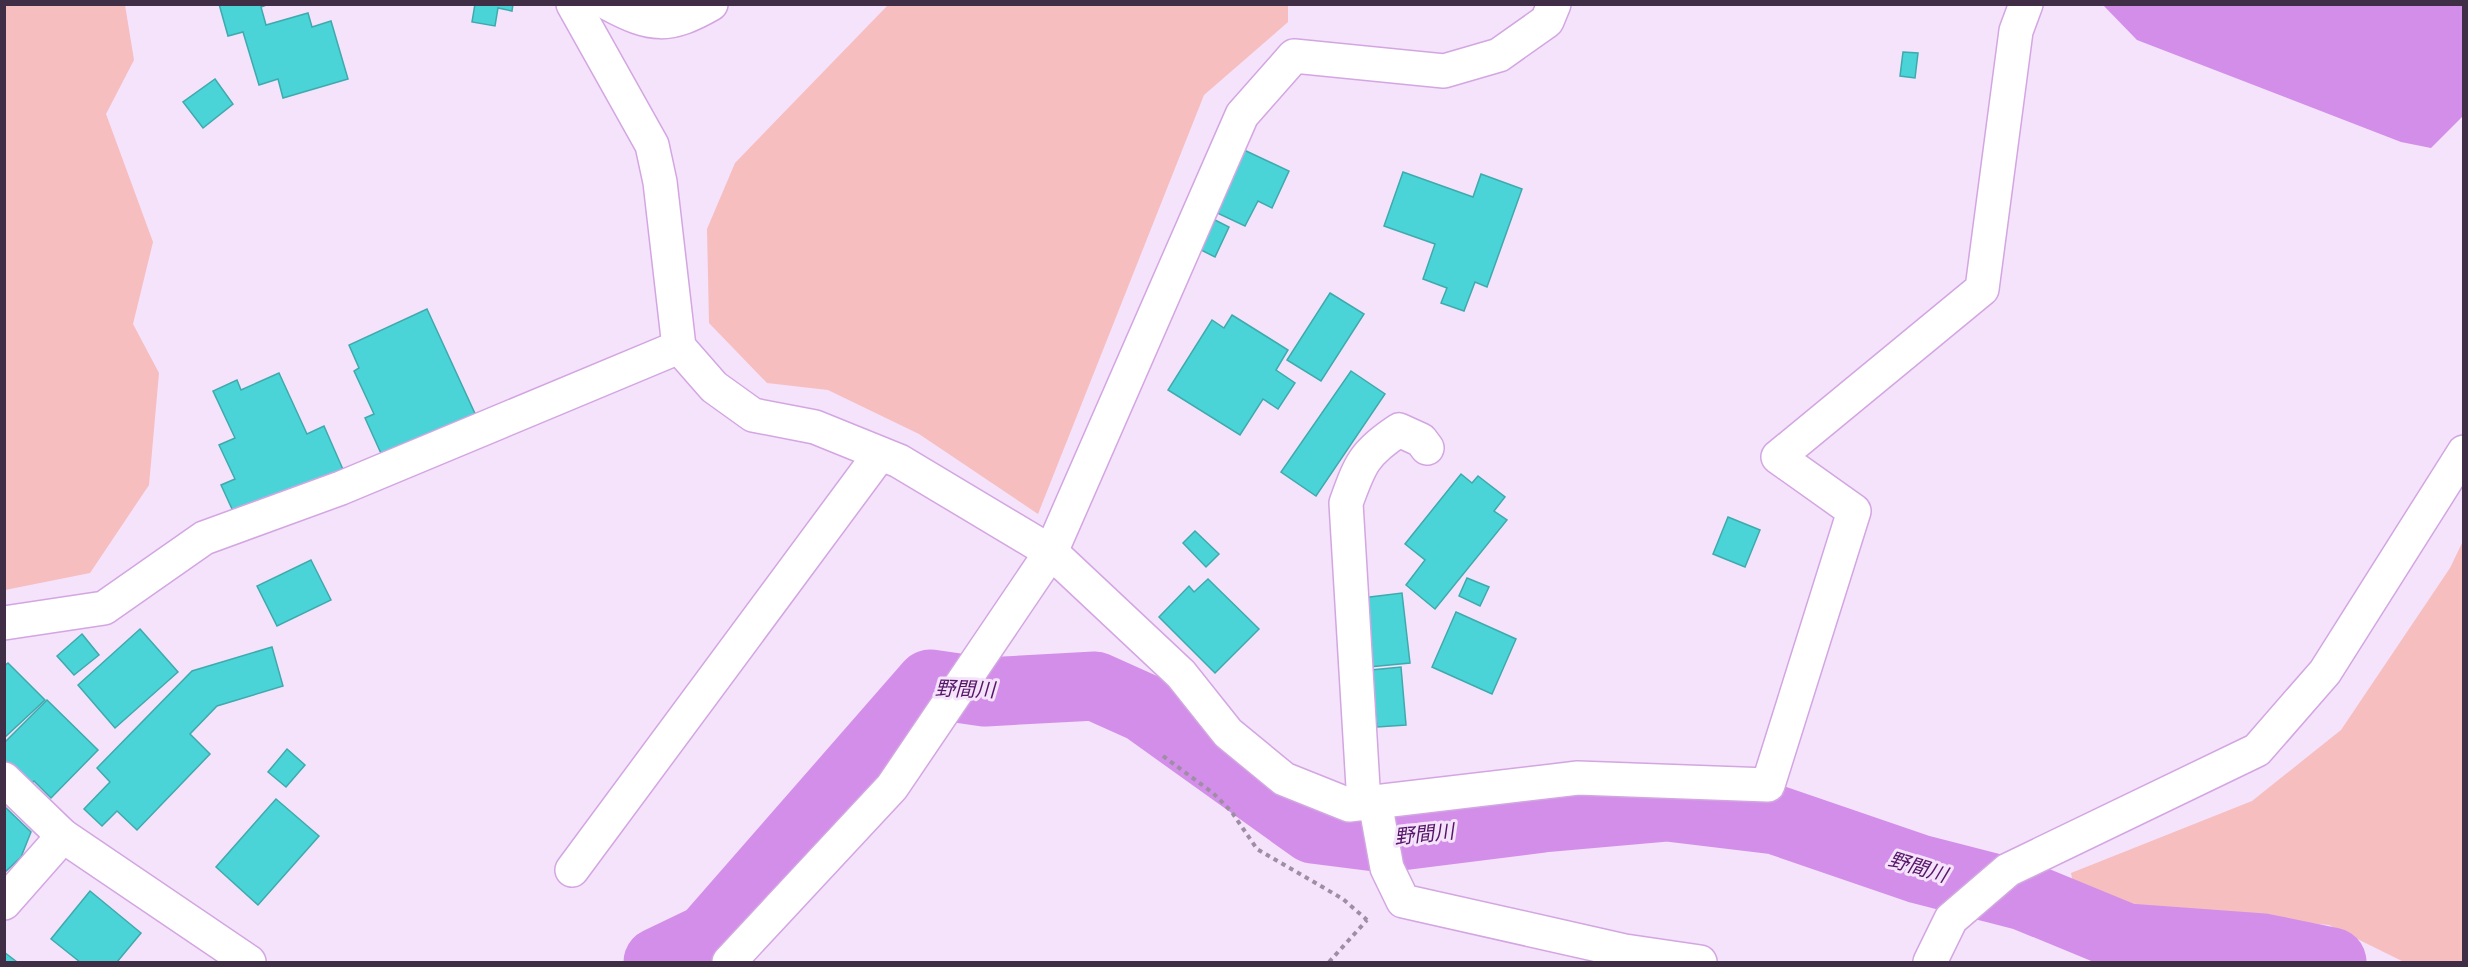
<svg xmlns="http://www.w3.org/2000/svg" width="2468" height="967" font-family="Literata,'Noto Sans JP',serif">
<style>
.green{fill:#f6bebf}
.water{fill:#d28ee9}
.lines{fill:none;stroke-linecap:round;stroke-linejoin:round}
.river{stroke:#d28ee9;stroke-width:69}
.building{fill:#4ad4d7;stroke:#3eaaad;stroke-width:1.5}
.minor-casing{stroke:#d3a6e2;stroke-width:36}
.path{stroke:#9f8da5;stroke-width:4;stroke-dasharray:4.5 4.5;stroke-linecap:butt}
.minor{stroke:#fff;stroke-width:33}
.labels{text-anchor:middle;stroke-width:6;stroke-linejoin:round;paint-order:stroke}
.water-label{font-size:20px;font-style:italic;fill:#551667;stroke:#f5e2fb}
</style>
<rect width="100%" height="100%" fill="#f5e2fb"/>
<!-- green -->
<g class="green">
<polygon points="5,4 125,5 134,60 106,114 153,242 133,324 159,373 149,485 90,573 5,590"/>
<polygon points="889,4 1288,5 1288,22 1204,95 1038,514 919,434 828,390 767,383 709,323 707,229 735,163"/>
<polygon points="2463,541 2463,962 2404,962 2329,925 2141,908 2075,893 2071,873 2252,801 2341,730 2450,568"/>
</g>
<!-- water -->
<polygon class="water" points="2103,5 2463,5 2463,116 2431,148 2401,142 2137,40"/>
<g class="lines">
<!-- river -->
<polyline class="river" points="658,962 708,938 930,684 985,692 1095,686 1144,708 1313,829 1384,838 1543,818 1668,807 1776,820 1919,869 2024,896 2126,938 2263,948 2332,962"/>
</g>
<!-- building -->
<g class="building">
<polygon points="219,4 269,4 261,7 266,25 308,13 312,27 331,21 348,79 283,98 278,79 259,85 243,32 228,36"/>
<polygon points="475,4 513,4 512,11 498,8 495,26 472,22"/>
<polygon points="1903,52 1918,53 1915,78 1900,76"/>
<polygon points="215,79 233,104 203,128 183,102"/>
<polygon points="1244,150 1289,171 1272,208 1258,201 1245,226 1215,212"/>
<polygon points="1403,172 1473,197 1481,174 1522,189 1487,287 1475,282 1464,311 1441,303 1447,288 1423,279 1435,244 1384,226"/>
<polygon points="1215,220 1229,227 1215,257 1201,250"/>
<polygon points="1330,293 1364,314 1321,381 1287,360"/>
<polygon points="427,309 477,418 384,460 365,418 374,414 354,371 359,368 349,345"/>
<polygon points="1232,315 1288,350 1276,370 1295,383 1278,409 1263,399 1240,435 1168,390 1212,320 1224,328"/>
<polygon points="1351,371 1385,394 1316,496 1281,472"/>
<polygon points="279,373 307,434 324,426 345,474 238,522 221,485 235,479 219,445 235,438 213,391 237,380 241,390"/>
<polygon points="1461,474 1472,483 1478,476 1505,497 1494,511 1507,520 1435,609 1406,585 1425,560 1405,544"/>
<polygon points="1728,517 1760,530 1745,567 1713,554"/>
<polygon points="1195,531 1219,554 1206,567 1183,543"/>
<polygon points="311,560 331,600 277,626 257,586"/>
<polygon points="1467,578 1489,587 1480,606 1459,596"/>
<polygon points="1208,579 1259,629 1215,673 1159,617 1189,586 1194,592"/>
<polygon points="1402,593 1410,663 1369,667 1362,598"/>
<polygon points="1456,612 1516,639 1492,694 1432,667"/>
<polygon points="140,629 178,672 115,728 78,685"/>
<polygon points="82,634 99,655 74,675 57,656"/>
<polygon points="272,647 283,686 217,706 190,734 210,754 137,830 117,811 102,826 84,809 110,782 97,768 192,671"/>
<polygon points="8,663 45,700 4,738 4,666"/>
<polygon points="1401,667 1406,725 1377,727 1371,670"/>
<polygon points="47,700 98,750 51,798 34,781 28,787 4,764 4,743"/>
<polygon points="287,749 305,765 286,787 268,772"/>
<polygon points="276,799 319,836 258,905 216,867"/>
<polygon points="4,806 31,832 21,857 4,873"/>
<polygon points="90,891 141,933 117,962 80,962 51,939"/>
<polygon points="4,952 17,962 4,962"/>
</g>
<g class="lines">
<defs>
<g id="minor">
<polyline points="573,4 652,145 660,182 679,347 714,387 753,415 815,427 899,461 1051,552 1181,674 1228,733 1284,779 1349,805 1578,778 1768,785 1854,511 1778,457 1982,289 2016,31 2026,4"/>
<path d="M609,4C652,27 669,28 711,4"/>
<polyline points="4,623 104,608 204,538 341,488 679,347"/>
<polyline points="4,779 63,836 249,962"/>
<polyline points="1375,802 1387,868 1403,901 1625,951 1700,962"/>
<path d="M1364,804L1346,503C1360,464 1364,453 1399,430L1421,440L1427,448"/>
<polyline points="572,870 880,454"/>
<polyline points="4,903 63,836"/>
<polyline points="729,962 892,787 1051,552 1242,115 1294,56 1444,71 1499,55 1547,21 1554,4"/>
<polyline points="1930,962 1951,919 2008,870 2257,750 2325,672 2464,452"/>
</g>
</defs>
<!-- minor casing -->
<use href="#minor" class="minor-casing"/>
<!-- path -->
<g class="path">
<polyline points="1163,756 1213,793 1231,811 1257,849 1343,899 1367,920"/>
<polyline points="1329,962 1367,920"/>
</g>
<!-- minor -->
<use href="#minor" class="minor"/>
</g>
<g class="labels">
<!-- water labels -->
<g class="water-label">
<text transform="translate(965 689) rotate(2)" y="7">野間川</text>
<text transform="translate(1424 834) rotate(-6)" y="7">野間川</text>
<text transform="translate(1918 867) rotate(17)" y="7">野間川</text>
</g>
</g>
<!-- border -->
<rect width="2468" height="967" fill="none" stroke="#402e46" stroke-width="12"/>
</svg>
